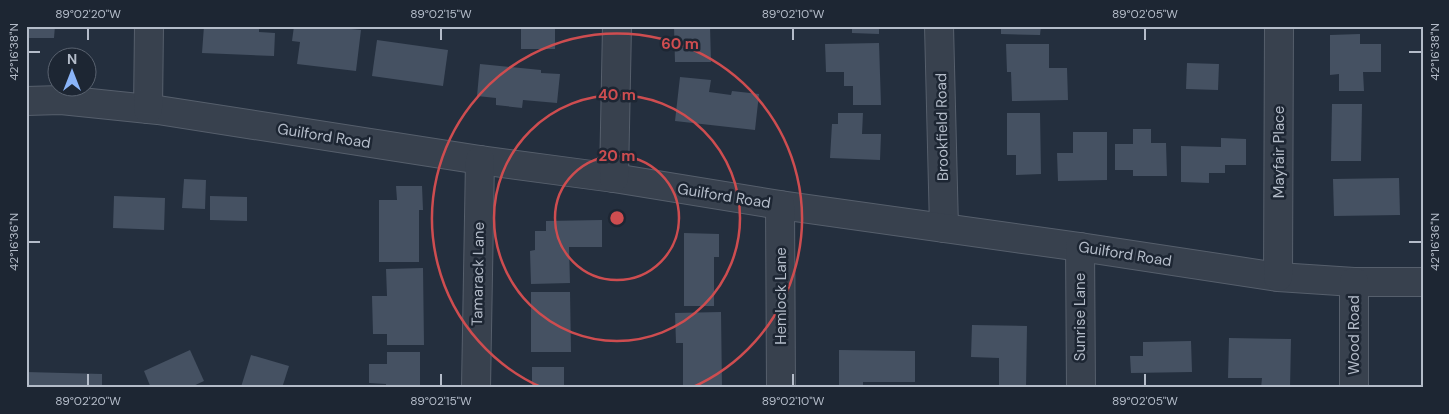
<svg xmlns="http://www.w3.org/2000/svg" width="1449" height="414" font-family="'DM Sans',sans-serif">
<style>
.building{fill:#455162}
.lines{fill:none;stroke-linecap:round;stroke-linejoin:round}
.minor-casing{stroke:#565f6c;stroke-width:30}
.minor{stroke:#38414e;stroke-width:28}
.ticks{fill:none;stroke:#b4bcc9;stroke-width:2}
.ring{fill:none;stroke:#ce4d50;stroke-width:2.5}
.labels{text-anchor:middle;stroke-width:5;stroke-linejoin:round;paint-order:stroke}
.street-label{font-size:15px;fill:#b4bcc9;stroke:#1d2633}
.centre{fill:#ce4d50;stroke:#1d2633;stroke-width:2.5}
.ring-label{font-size:15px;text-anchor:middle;font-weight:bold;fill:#ce4d50;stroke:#1d2633;stroke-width:5;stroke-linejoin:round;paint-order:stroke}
.neatline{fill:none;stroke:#b4bcc9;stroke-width:2}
.ticks-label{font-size:12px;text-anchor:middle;fill:#b4bcc9}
</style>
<rect width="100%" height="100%" fill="#242f3e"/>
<!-- building -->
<g class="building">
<polygon points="26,26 55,26 54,38 26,38"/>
<polygon points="204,26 259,26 259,32 275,33 274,56 202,53"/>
<polygon points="294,26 323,26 361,30 356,71 297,64 300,42 292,41"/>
<rect x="521" y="26" width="34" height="23"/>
<polygon points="674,26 710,26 711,62 675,62"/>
<polygon points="852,26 879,26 879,34 852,33"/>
<polygon points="1001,26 1041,26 1040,35 1001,34"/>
<polygon points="1360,34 1360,44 1381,44 1381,72 1363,72 1364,91 1339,91 1339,74 1330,75 1330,35"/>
<polygon points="377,40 448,50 443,86 372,76"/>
<polygon points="879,43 881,105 853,105 853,86 844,86 844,72 826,72 825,44"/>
<polygon points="1006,44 1049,44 1049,68 1067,68 1068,100 1012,101 1011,72 1007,72"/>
<polygon points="1187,63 1219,64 1218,90 1186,89"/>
<polygon points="480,64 541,70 541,73 560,74 557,103 523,100 522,108 496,105 496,98 477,96"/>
<polygon points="680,77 711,80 709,92 731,95 732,91 759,94 755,130 675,121"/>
<polygon points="1332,104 1362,104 1361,161 1331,161"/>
<polygon points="838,113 863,113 862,134 881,134 880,160 830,158 832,124 838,124"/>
<polygon points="1007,113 1040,113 1041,174 1016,175 1016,155 1007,155"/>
<polygon points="1133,129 1151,129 1151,143 1166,143 1167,176 1133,176 1133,170 1115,170 1115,144 1133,144"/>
<polygon points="1073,132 1107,132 1107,180 1058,181 1057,153 1073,153"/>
<polygon points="1221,138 1246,139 1246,165 1225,165 1225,173 1209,173 1209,183 1181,182 1181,146 1221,147"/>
<polygon points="1399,178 1400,215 1334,216 1333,179"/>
<polygon points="184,179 206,180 205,209 182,208"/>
<polygon points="396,186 422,186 423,210 419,210 419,262 379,262 379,200 397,200"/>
<polygon points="114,196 165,198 164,230 113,228"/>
<polygon points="210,196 247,197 247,221 210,220"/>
<polygon points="602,220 602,247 569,247 570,283 531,284 530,251 535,250 535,231 546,231 546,221"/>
<polygon points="684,233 719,234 719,257 714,257 714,306 684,306"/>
<polygon points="423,268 424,345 387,345 387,334 373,334 372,296 387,296 386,269"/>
<polygon points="531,292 570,292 571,352 531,352"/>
<polygon points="721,312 722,388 683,388 683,343 676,343 675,313"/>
<polygon points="972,325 1027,326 1026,388 999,388 999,358 971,357"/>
<polygon points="1229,338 1291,339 1290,388 1261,388 1262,378 1228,378"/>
<polygon points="1191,341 1192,372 1131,373 1130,356 1143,356 1143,342"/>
<polygon points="190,350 204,381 189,388 151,388 144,371"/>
<polygon points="839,350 915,351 915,382 863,382 863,388 839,388"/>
<polygon points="387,352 420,352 420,388 386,388 386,384 369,383 369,364 387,364"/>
<polygon points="251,355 289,366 282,388 241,387"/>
<rect x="532" y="367" width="32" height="21"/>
<polygon points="26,372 102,374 102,388 26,388"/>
</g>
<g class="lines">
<defs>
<g id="minor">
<polyline points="939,26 944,228"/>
<polyline points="26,101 61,100 158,110 480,160 614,178 780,205 1080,247 1278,277 1354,282 1423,282"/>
<polyline points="148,109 149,26"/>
<polyline points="614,178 617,26"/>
<polyline points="780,205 781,388"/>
<polyline points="1080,247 1081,388"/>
<polyline points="1278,277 1279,26"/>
<polyline points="476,388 480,160"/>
<polyline points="1354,388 1354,282"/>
</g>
</defs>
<!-- minor casing -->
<use href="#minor" class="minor-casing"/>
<!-- minor -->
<use href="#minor" class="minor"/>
</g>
<!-- ticks -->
<path class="ticks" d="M88,28V40M441,28V40M793,28V40M1145,28V40M28,52H40M1409,52H1422M28,242H40M1409,242H1422M88,374V386M441,374V386M793,374V386M1145,374V386"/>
<!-- distance rings -->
<g class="ring">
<circle cx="617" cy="218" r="62"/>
<circle cx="617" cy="218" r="123"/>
<path d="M543 388A185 185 0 1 1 691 388"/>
</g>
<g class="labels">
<!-- street labels -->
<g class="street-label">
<text transform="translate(942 127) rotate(-91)" y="5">Brookfield Road</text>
<text transform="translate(324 136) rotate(9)" y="5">Guilford Road</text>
<text transform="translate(1279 152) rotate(-90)" y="5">Mayfair Place</text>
<text transform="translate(724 196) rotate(9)" y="5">Guilford Road</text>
<text transform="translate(1125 254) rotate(9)" y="5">Guilford Road</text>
<text transform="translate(478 274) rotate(-89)" y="5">Tamarack Lane</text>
<text transform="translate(781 296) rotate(-90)" y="5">Hemlock Lane</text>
<text transform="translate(1080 317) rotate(-90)" y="5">Sunrise Lane</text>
<text transform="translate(1354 335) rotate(-90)" y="5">Wood Road</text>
</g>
</g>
<circle cx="617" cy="218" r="8" class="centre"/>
<g class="ring-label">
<text x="680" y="49">60 m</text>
<text x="617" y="100">40 m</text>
<text x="617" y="161">20 m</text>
</g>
<!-- border -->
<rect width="1449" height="414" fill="none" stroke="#1d2633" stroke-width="55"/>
<!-- north arrow -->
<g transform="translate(72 72)"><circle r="24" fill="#1d2633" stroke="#59626f"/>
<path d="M0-4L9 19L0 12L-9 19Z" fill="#8ab4f8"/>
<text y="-8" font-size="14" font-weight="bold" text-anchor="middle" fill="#b4bcc9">N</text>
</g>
<rect x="28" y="28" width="1394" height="358" class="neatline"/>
<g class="ticks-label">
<text x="88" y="18">89°02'20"W</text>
<text x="441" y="18">89°02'15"W</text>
<text x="793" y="18">89°02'10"W</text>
<text x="1145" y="18">89°02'05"W</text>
<text transform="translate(14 52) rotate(-90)" y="4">42°16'38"N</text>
<text transform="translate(1435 52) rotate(-90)" y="4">42°16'38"N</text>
<text transform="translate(14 242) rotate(-90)" y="4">42°16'36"N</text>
<text transform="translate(1435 242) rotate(-90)" y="4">42°16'36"N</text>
<text x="88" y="405">89°02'20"W</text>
<text x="441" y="405">89°02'15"W</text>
<text x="793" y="405">89°02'10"W</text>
<text x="1145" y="405">89°02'05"W</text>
</g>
</svg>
